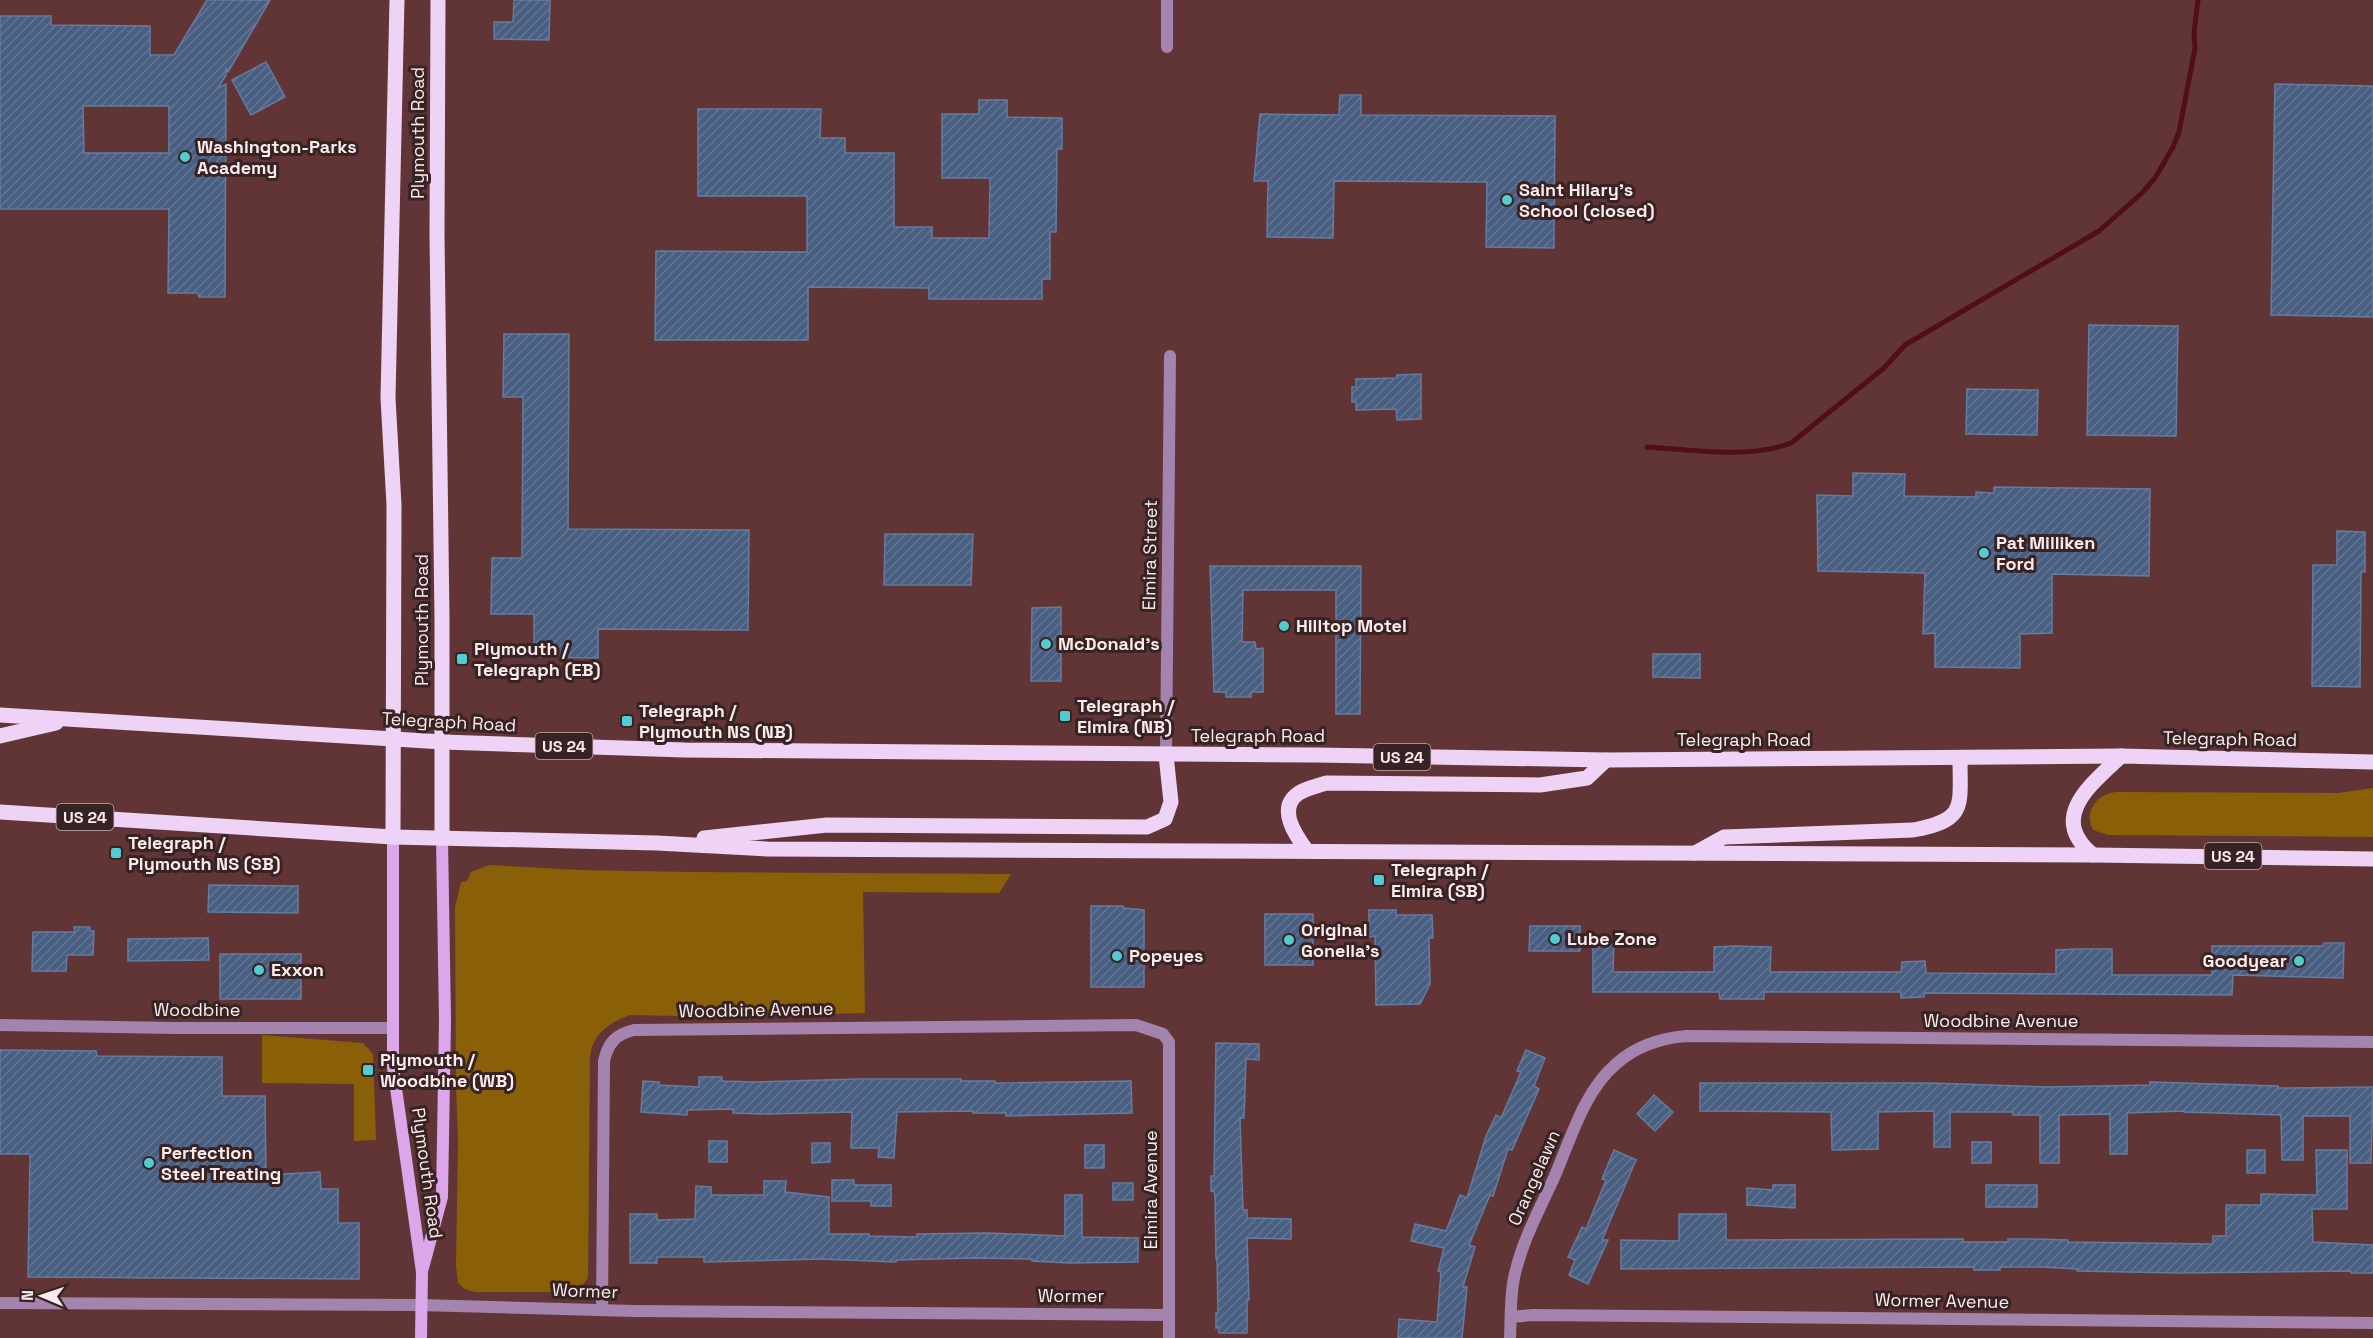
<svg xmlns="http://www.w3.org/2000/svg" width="2373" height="1338" font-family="'Space Grotesk',sans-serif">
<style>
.green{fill:#895f07}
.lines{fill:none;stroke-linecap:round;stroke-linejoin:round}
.stream{stroke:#500e17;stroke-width:5}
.building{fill:url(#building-hatch);stroke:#647ca0;stroke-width:1.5;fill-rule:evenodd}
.minor{stroke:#a483ae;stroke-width:12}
.secondary{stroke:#dba6ea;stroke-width:12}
.primary{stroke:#eed3f6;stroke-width:15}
.poi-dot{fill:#51ccd1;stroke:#382324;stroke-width:2}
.labels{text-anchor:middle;stroke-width:6;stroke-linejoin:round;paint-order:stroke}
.shield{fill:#382324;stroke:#c2afaf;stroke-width:1.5}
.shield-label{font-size:16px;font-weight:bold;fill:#fdebeb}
.street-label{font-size:18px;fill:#fdebeb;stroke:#382324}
.poi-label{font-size:18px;font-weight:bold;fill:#fdebeb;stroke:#382324;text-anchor:start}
</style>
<defs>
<pattern id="building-hatch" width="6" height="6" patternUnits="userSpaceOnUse" patternTransform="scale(1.5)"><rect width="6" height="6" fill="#485f82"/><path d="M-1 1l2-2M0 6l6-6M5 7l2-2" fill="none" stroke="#637694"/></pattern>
</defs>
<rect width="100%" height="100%" fill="#613536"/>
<!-- green -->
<g class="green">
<path d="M2373,788V837L2108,835L2093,830C2083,812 2097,794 2116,792L2338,793Z"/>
<path d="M489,865L579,870L690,872L1011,874L999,893L863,892L865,1013L726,1017L630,1015C609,1023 593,1033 590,1057L588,1278L579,1289L570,1292H475L465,1289L458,1283L456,1265L458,1143L456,1089L455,907L461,882L467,881L471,872Z"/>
<polygon points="262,1035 363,1043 373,1054 376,1140 354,1141 354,1084 262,1083"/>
</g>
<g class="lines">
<!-- stream -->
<path class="stream" d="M1647,447C1691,450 1750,459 1791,443L1884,368L1905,345L2099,231L2142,193L2155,178L2173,147L2179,132L2195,48L2194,33L2198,0"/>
</g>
<!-- building -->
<g class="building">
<path d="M207,0H270L228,72L226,69V75L218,88L226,84L225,297H199L198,293H168L169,209H0V16H51V25L150,26V55H174ZM83,106H169V153H84Z"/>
<polygon points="514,0 550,0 549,40 494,39 494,22 513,22"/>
<polygon points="266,62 285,97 251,115 232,80"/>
<polygon points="2275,84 2373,86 2373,317 2271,315"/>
<polygon points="1340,95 1361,95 1361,115 1555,116 1554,248 1486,247 1487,182 1334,181 1333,238 1267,237 1268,181 1254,181 1260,114 1339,115"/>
<polygon points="979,100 1007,100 1007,117 1062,118 1062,149 1057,149 1056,232 1050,232 1050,279 1042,279 1042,299 929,299 929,288 808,287 808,340 655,340 656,251 807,252 807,196 698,196 698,109 821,109 820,138 845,138 845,153 894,153 894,227 932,227 932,238 989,238 990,178 942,178 942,114 979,114"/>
<polygon points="2089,325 2178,326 2176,436 2087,435"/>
<polygon points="504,334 569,334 568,529 749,530 748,630 598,629 598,658 534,657 534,614 491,614 492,558 522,558 523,397 503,397"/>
<polygon points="1421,374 1421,419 1397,420 1396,409 1356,410 1356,402 1352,402 1352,387 1356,387 1356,379 1397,378 1397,375"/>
<polygon points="1967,389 2038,390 2037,435 1966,434"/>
<polygon points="1853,473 1905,474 1904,496 1976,497 1976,492 1994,493 1994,487 2150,489 2149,576 2052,574 2052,633 2020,634 2020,668 1935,667 1935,633 1923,634 1925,573 1818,571 1817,495 1853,496"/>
<polygon points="2337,531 2365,532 2365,572 2361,572 2360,687 2312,686 2313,565 2337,565"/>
<polygon points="885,534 973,534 971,585 884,585"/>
<polygon points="1210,566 1361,566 1360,714 1336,714 1336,590 1243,590 1242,642 1255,642 1256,649 1263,648 1263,692 1251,692 1251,697 1226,697 1226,692 1214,692"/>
<polygon points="1061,607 1061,681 1031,681 1032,608"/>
<polygon points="1653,654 1700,654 1700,678 1653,677"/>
<polygon points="209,885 298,886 298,913 208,912"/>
<polygon points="1091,906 1123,906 1124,908 1144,910 1144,987 1091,987"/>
<polygon points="1369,910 1396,910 1396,915 1432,915 1433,938 1429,938 1430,984 1420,1004 1376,1005 1375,936 1369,937"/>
<rect x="1265" y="914" width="48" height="51"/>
<polygon points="1530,926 1580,926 1580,951 1529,951"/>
<polygon points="74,927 90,927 90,931 94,931 93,955 67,955 66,971 32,971 33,932 75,932"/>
<polygon points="208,938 209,960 128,961 128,939"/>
<polygon points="2324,943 2344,943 2343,978 2233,975 2232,995 1925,993 1924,997 1901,998 1901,992 1764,992 1764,999 1720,999 1719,992 1593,992 1593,944 1614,944 1613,972 1714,972 1714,947 1735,946 1771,947 1770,972 1901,972 1902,962 1925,961 1926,973 2056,974 2056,950 2077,949 2112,949 2112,975 2212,975 2212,946 2323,946"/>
<rect x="220" y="954" width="81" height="45"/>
<polygon points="1216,1043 1259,1044 1259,1060 1246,1059 1244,1118 1240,1118 1243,1210 1247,1210 1247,1218 1291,1219 1291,1239 1247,1238 1249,1300 1247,1300 1247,1333 1219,1333 1218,1327 1216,1328 1216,1313 1218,1313 1217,1259 1216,1259 1215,1197 1214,1191 1211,1191 1211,1176 1214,1176"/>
<polygon points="0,1050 96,1051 97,1056 222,1057 222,1096 265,1096 266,1175 320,1172 321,1189 338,1189 338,1223 359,1223 359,1279 28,1277 30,1154 0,1154"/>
<polygon points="1526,1050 1545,1058 1534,1086 1539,1089 1512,1150 1508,1149 1493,1196 1490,1195 1469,1245 1475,1247 1463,1287 1467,1287 1462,1338 1398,1338 1399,1319 1437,1322 1441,1272 1438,1271 1444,1248 1411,1241 1415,1224 1446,1231 1460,1195 1467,1198 1486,1136 1496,1115 1501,1118 1521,1072 1517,1071"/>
<polygon points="699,1077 722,1077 722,1081 755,1082 859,1079 961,1079 961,1081 995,1081 995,1083 1131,1081 1132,1113 1006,1116 1006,1113 973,1113 973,1111 897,1112 894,1158 878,1157 879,1148 851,1148 852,1112 767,1114 733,1113 733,1109 687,1110 687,1115 641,1112 643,1081 659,1082 659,1085 699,1087"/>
<polygon points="2150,1082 2278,1086 2278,1088 2373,1087 2371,1163 2350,1163 2350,1116 2303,1116 2303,1160 2282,1160 2281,1115 2184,1112 2184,1111 2127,1113 2127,1154 2110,1154 2110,1114 2059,1115 2059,1163 2040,1163 2040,1115 2013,1115 2013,1112 1950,1112 1950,1147 1934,1147 1934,1111 1878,1112 1878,1149 1832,1150 1831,1112 1700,1111 1700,1083 1931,1083 2047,1087 2150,1085"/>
<polygon points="1654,1095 1673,1112 1655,1131 1637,1114"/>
<rect x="709" y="1141" width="18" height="21"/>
<rect x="1972" y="1142" width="19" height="21"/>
<polygon points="812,1143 830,1143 830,1162 812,1163"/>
<rect x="1085" y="1145" width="19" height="23"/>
<polygon points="1614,1150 1636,1160 1602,1240 1608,1240 1588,1284 1569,1275 1575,1260 1568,1257 1582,1227 1586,1229 1606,1180 1602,1179"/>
<rect x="2247" y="1150" width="18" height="23"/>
<polygon points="2316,1150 2347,1150 2347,1209 2312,1209 2313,1242 2373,1245 2373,1273 2351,1273 2351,1271 2180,1273 2077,1271 2077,1269 2043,1267 2000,1267 2000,1270 1974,1270 1974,1267 1621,1269 1621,1240 1679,1241 1679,1214 1726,1214 1726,1240 1963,1239 1963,1242 2008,1242 2008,1239 2034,1239 2068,1240 2068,1242 2213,1244 2213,1236 2226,1236 2226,1205 2261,1205 2261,1194 2317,1195"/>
<polygon points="832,1180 854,1180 854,1185 891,1185 891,1206 871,1206 871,1201 832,1201"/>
<polygon points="764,1181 786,1181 785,1192 829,1197 829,1234 869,1234 869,1236 917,1237 917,1234 989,1233 1065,1236 1065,1195 1082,1195 1082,1237 1138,1238 1138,1262 1070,1263 1032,1261 1032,1259 974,1258 896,1260 896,1262 821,1259 704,1262 704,1257 657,1257 657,1263 630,1263 630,1214 657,1214 657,1220 695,1219 696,1186 711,1187 711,1195 764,1195"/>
<rect x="1113" y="1183" width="20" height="17"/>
<polygon points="1773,1185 1795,1185 1795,1208 1747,1205 1747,1188 1773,1190"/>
<rect x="1986" y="1185" width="51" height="22"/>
</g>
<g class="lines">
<!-- minor -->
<g class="minor">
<polyline points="1167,47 1167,0"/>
<polyline points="1166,755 1170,356"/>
<polyline points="0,1025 174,1028 393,1028"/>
<polyline points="0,1303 420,1305 634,1311 1169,1315"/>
<path d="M602,1310L604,1061C608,1043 616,1034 634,1030L1136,1025L1163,1034L1169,1042V1338"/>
<polyline points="1511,1317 1533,1315 2373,1323"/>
<path d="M1510,1338C1511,1319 1510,1297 1514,1278C1521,1244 1538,1212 1553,1180C1570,1142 1583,1092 1616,1064C1636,1046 1661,1038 1687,1036L2373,1042"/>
</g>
<!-- secondary -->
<g class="secondary">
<polyline points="393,837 393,1067 422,1272 421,1338"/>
<polyline points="423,1268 442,1197 445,1020 442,838"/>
</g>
<!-- primary -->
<g class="primary">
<polyline points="438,0 437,235 442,619 442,838"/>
<polyline points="0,715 443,742 684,750 1315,755 1606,760 2121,756 2373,762"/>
<polyline points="0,736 56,723"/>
<polyline points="0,812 393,837 657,843 767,849 2093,855 2373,859"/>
<polyline points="393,837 394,505 388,398 397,0"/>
<polyline points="704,838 827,825 1147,827 1165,819 1171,802 1166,755"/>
<path d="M1307,851C1296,836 1276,808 1299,793C1307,788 1318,786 1326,783L1540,785L1587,778L1606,760"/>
<path d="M1695,853L1724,837L1913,830C1967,820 1960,807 1960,758"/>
<path d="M2093,855C2047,817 2092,784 2121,756"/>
</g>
</g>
<!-- markers -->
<g class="poi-dot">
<circle cx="185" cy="157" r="6"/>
<circle cx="1507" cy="200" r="6"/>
<circle cx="1984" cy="553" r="6"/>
<circle cx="1284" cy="626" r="6"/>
<circle cx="1046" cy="644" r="6"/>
<rect x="456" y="653" width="12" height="12" rx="3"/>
<rect x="1059" y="710" width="12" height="12" rx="3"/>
<rect x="621" y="715" width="12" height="12" rx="3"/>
<rect x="110" y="847" width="12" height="12" rx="3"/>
<rect x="1373" y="874" width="12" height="12" rx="3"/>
<circle cx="1555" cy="939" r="6"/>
<circle cx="1289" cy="940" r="6"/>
<circle cx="1117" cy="956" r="6"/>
<circle cx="2299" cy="961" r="6"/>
<circle cx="259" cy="970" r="6"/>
<rect x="362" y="1064" width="12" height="12" rx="3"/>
<circle cx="149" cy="1163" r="6"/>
</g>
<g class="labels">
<!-- shield labels -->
<g class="shield">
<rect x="535.5" y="733" width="57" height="26" rx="4.5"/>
<rect x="1373.5" y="744" width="57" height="26" rx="4.5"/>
<rect x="56.5" y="804" width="57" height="26" rx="4.5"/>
<rect x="2204.5" y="843" width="57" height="26" rx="4.5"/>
</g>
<g class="shield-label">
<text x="564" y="752">US 24</text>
<text x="1402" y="763">US 24</text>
<text x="85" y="823">US 24</text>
<text x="2233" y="862">US 24</text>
</g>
<!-- street labels -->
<g class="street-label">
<text transform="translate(418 133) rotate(-90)" y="6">Plymouth Road</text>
<text transform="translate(1150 555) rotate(-89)" y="6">Elmira Street</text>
<text transform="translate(422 620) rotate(-90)" y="6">Plymouth Road</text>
<text transform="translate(449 722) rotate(3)" y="6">Telegraph Road</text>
<text x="1258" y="742">Telegraph Road</text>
<text transform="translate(2230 739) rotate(1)" y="6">Telegraph Road</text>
<text x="1744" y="746">Telegraph Road</text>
<text x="197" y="1016">Woodbine</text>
<text transform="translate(756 1010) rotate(-1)" y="6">Woodbine Avenue</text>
<text x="2001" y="1027">Woodbine Avenue</text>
<text transform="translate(427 1173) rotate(82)" y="6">Plymouth Road</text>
<text transform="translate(1534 1178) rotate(-66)" y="6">Orangelawn</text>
<text transform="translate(1151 1190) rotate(-90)" y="6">Elmira Avenue</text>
<text transform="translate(585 1291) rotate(2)" y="6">Wormer</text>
<text x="1071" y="1302">Wormer</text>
<text transform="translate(1942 1301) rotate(1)" y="6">Wormer Avenue</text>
</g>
<!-- poi labels -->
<g class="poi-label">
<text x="197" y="153">Washington-Parks<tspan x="197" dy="21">Academy</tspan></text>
<text x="1519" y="196">Saint Hilary's<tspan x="1519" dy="21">School (closed)</tspan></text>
<text x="1996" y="549">Pat Milliken<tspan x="1996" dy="21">Ford</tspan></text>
<text x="1296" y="632">Hilltop Motel</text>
<text x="1058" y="650">McDonald's</text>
<text x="474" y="655">Plymouth /<tspan x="474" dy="21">Telegraph (EB)</tspan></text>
<text x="1077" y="712">Telegraph /<tspan x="1077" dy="21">Elmira (NB)</tspan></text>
<text x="639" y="717">Telegraph /<tspan x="639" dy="21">Plymouth NS (NB)</tspan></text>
<text x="128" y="849">Telegraph /<tspan x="128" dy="21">Plymouth NS (SB)</tspan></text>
<text x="1391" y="876">Telegraph /<tspan x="1391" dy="21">Elmira (SB)</tspan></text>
<text x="1301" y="936">Original<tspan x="1301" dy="21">Gonella's</tspan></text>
<text x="1567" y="945">Lube Zone</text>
<text x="1129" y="962">Popeyes</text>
<text x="2287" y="967" text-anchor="end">Goodyear</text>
<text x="271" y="976">Exxon</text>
<text x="380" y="1066">Plymouth /<tspan x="380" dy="21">Woodbine (WB)</tspan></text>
<text x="161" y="1159">Perfection<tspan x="161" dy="21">Steel Treating</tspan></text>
</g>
</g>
<!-- north arrow -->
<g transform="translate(42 1296) rotate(272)" stroke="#382324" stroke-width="4.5" paint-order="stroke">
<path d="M0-4.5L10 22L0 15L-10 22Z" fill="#fdebeb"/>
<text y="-9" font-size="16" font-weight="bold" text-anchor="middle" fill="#fdebeb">N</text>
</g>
</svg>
